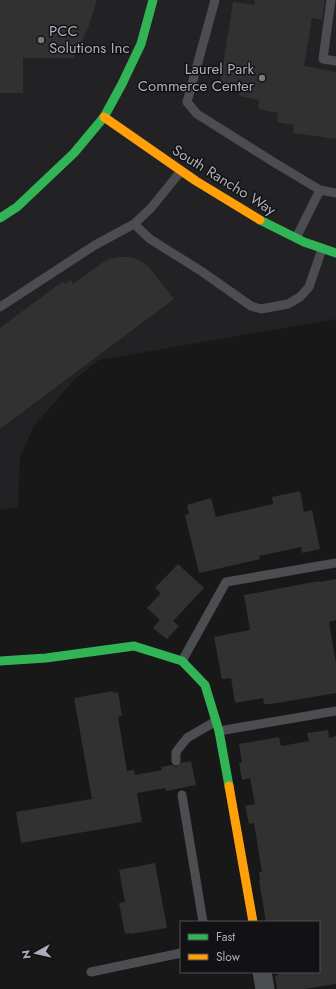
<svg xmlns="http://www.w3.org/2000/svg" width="336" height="989" font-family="Jost,sans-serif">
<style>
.built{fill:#222224}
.building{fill:#313132}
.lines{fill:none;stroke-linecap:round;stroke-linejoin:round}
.lane{stroke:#4c4d51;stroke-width:9}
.street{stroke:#4c4d51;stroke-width:19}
.fast{stroke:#30b455;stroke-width:9}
.slow{stroke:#ff9f0a;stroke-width:9}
.poi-dot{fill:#777a80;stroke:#121214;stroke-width:1.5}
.labels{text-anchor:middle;stroke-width:3;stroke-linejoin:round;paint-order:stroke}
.poi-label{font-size:15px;fill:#aaaeb8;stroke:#121214;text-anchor:start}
.street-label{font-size:15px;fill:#aaaeb8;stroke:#121214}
</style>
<rect width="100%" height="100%" fill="#181818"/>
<!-- built -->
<polygon class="built" points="0,0 336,0 336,319 99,360 75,379 34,426 20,458 18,507 0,510"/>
<!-- building -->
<g class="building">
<polygon points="0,0 97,0 88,28 74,58 23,58 23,93 0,93"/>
<polygon points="255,0 325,0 322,20 312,18 304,66 336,72 336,139 293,133 294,125 277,122 278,113 258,109 259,100 239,96 240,87 220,84 233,2 254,5"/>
<polygon points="120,257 131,257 139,260 148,266 174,299 0,429 0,328 63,281 65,284 71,280 73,284 102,263 109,259"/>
<polygon points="300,491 304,512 312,510 320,549 302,553 301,547 259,556 260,559 199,573 185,515 189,514 187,505 211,498 216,517 273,504 272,497"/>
<polygon points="178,564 204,588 173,621 179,626 167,639 153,628 160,620 147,608 161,593 155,588"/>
<polygon points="336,579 336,620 329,622 336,664 336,693 271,704 264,704 263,698 235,703 231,678 222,679 214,637 250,630 244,595 319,581 319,582"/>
<polygon points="113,691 113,693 118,692 122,716 118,717 127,771 134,770 135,775 162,770 161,767 172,765 176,767 181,763 191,761 196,785 166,791 165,788 137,793 142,822 21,843 16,812 92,799 74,698"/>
<polygon points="328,730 329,738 336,736 336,984 304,989 277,989 275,976 278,975 277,972 319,972 319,922 266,922 259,880 260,880 259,872 262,872 254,823 249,824 245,806 255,804 250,778 242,780 239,763 242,762 239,744 279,737 281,746 309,741 307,733"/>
<polygon points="155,863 167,928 130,934 130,933 125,934 119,903 125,902 119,870"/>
</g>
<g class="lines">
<!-- lane -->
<g class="lane">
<polyline points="215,0 187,102 197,114 275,163 320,190 296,238"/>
<polyline points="331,0 323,59 336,61"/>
<polyline points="320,190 336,193"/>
<polyline points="134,224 150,239 201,271 251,306 261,309 288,304 300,297 309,287 322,249"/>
<polyline points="0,307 95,245 134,224 151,208 181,171"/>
<polyline points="182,661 226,582 336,563"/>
<polyline points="219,731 336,711"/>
<polyline points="176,761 176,752 187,738 216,721"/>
<polyline points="182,795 203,922"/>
<polyline points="91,972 181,953"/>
</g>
<!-- street -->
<polyline class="street" points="262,972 265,989"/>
<!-- fast -->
<g class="fast">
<polyline points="0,218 17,207 74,153 104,117 122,84 141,44 153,0"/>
<polyline points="260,220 304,242 336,253"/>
<polyline points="0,661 46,658 134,646 182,661 205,685 219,731 229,786"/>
</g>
<!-- slow -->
<g class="slow">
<polyline points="104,117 196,181 260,220"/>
<polyline points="229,786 253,922"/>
</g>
</g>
<!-- markers -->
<g class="poi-dot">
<circle cx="41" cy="40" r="4"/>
<circle cx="262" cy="78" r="4"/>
</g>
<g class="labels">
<!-- poi labels -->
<g class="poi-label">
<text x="49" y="36">PCC<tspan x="49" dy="17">Solutions Inc</tspan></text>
<text x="254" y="74" text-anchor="end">Laurel Park<tspan x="254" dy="17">Commerce Center</tspan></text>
</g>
<!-- street labels -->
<g class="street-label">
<text transform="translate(224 180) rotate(32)" y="5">South Rancho Way</text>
</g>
</g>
<!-- legend -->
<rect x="180" y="921" width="140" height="52" fill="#121214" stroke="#4f5056"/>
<rect x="188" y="934" width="20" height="6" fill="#30b455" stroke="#4f5056"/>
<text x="216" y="941" font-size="12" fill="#aaaeb8">Fast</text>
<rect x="188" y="954" width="20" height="6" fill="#ff9f0a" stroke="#4f5056"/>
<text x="216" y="961" font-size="12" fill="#aaaeb8">Slow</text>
<!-- north arrow -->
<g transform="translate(36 953) rotate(262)" stroke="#121214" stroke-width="3" paint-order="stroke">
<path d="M0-3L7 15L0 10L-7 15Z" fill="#aaaeb8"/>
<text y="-6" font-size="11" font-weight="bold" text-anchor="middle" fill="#aaaeb8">N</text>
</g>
</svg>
